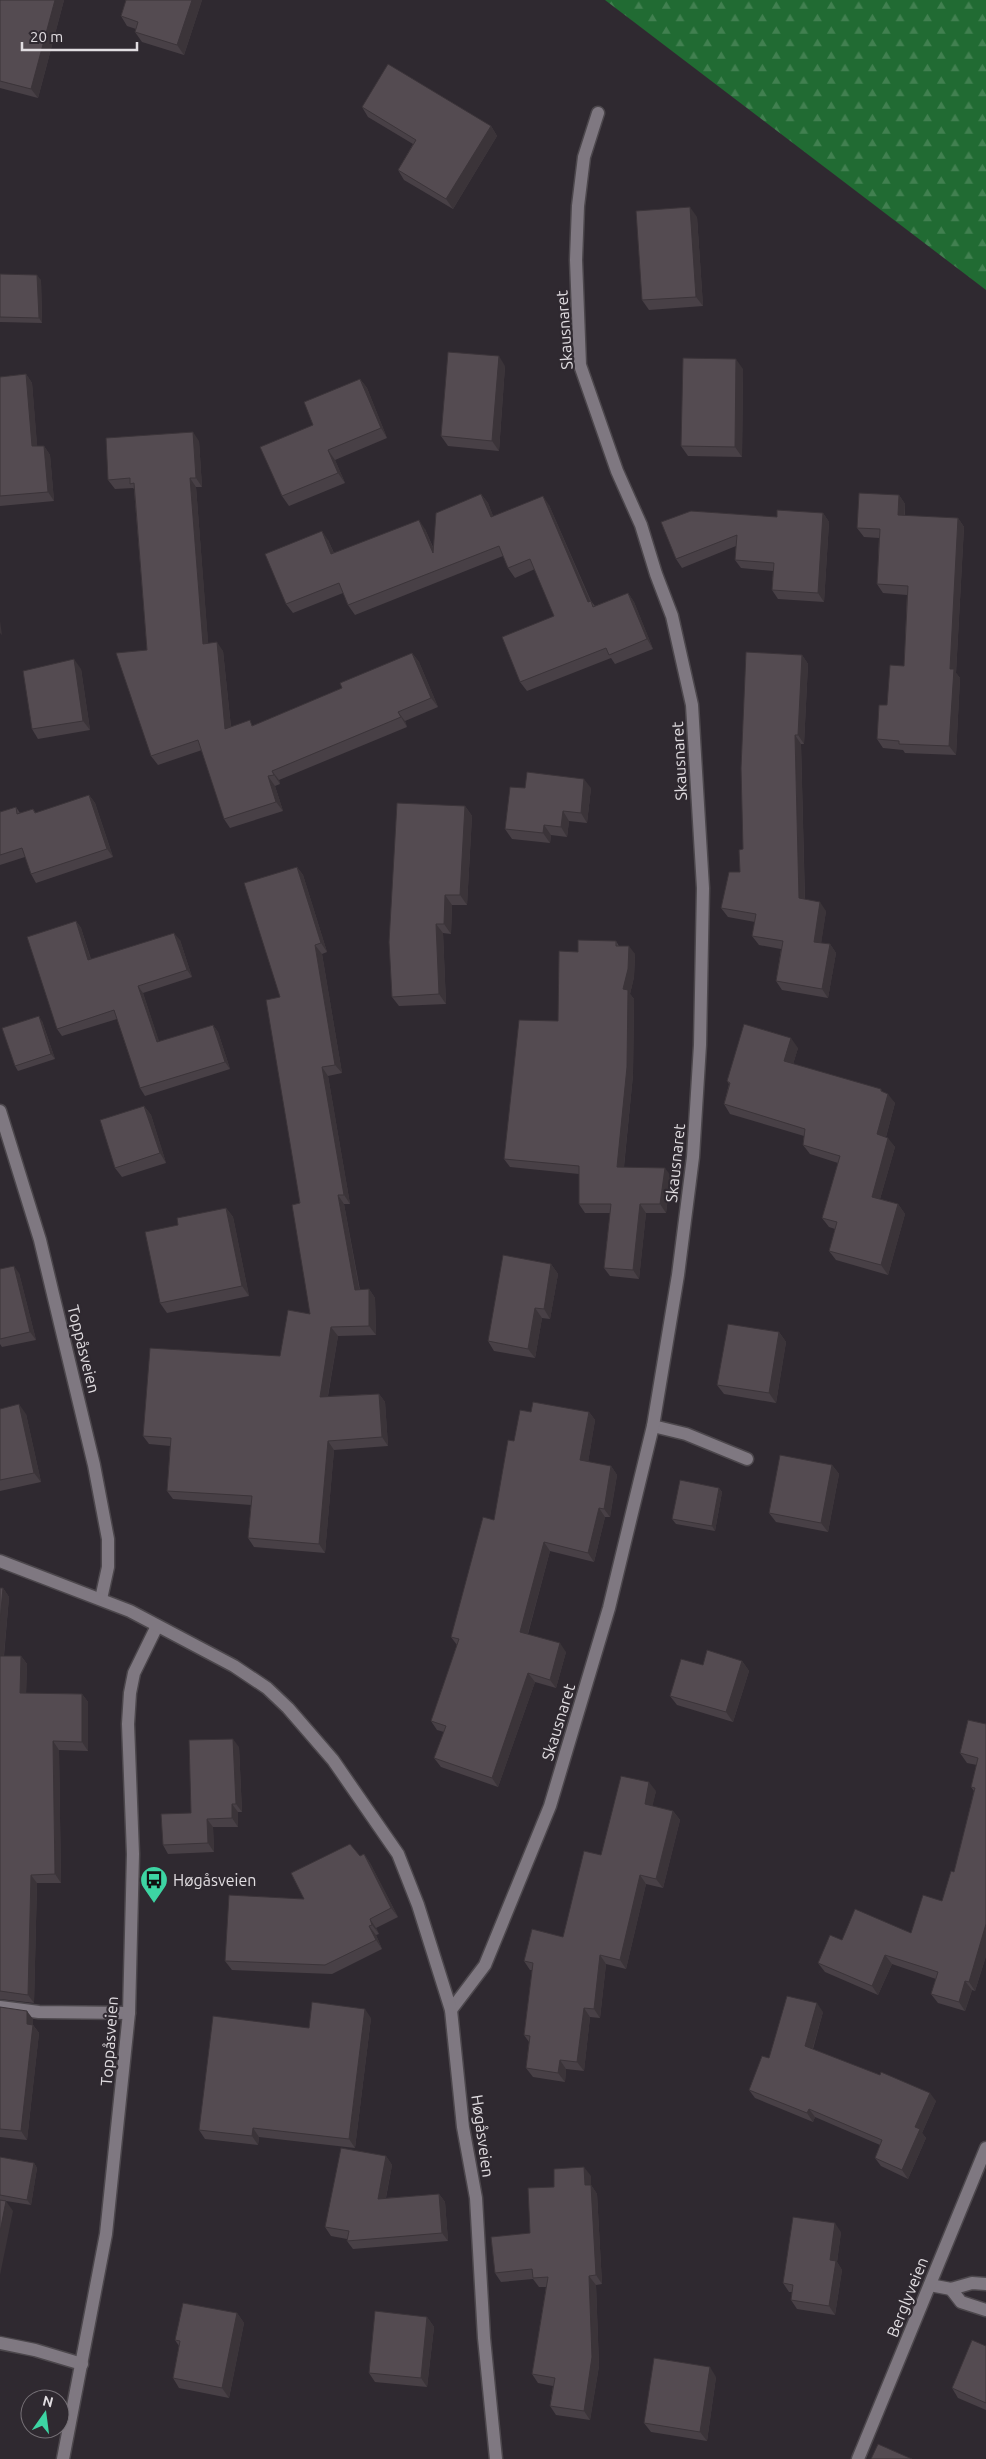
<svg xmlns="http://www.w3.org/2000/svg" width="986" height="2459" font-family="Ubuntu,sans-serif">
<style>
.forest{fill:url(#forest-firs)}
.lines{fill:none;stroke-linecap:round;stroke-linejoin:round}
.service-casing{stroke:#4c474c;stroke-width:15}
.minor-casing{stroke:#4c474c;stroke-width:15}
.tertiary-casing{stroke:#4c474c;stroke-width:15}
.service{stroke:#7f7881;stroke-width:12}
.minor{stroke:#7f7881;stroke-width:12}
.tertiary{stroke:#7f7881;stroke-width:12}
.wall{fill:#484046}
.shaded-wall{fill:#3b3439}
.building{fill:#544b51;stroke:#3b3439}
.labels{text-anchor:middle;stroke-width:4.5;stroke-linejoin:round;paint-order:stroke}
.street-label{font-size:16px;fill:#e1dde1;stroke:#2f2930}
.poi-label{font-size:16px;fill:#e1dde1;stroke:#2f2930;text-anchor:start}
</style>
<defs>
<pattern id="forest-firs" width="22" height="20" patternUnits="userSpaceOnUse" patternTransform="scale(1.25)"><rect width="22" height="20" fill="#216b33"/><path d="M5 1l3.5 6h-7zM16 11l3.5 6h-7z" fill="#418050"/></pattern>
</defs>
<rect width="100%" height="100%" fill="#2f2930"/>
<!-- forest -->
<polygon class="forest" points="605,0 986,0 986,290"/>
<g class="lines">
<defs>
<g id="service">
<polyline points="653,1426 686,1434 747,1459"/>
<polyline points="0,2007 39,2012 129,2013"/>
<polyline points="930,2285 951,2289 972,2283 986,2284"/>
<polyline points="951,2289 961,2302 986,2310"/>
<polyline points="0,2343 35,2350 82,2364"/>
</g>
<g id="minor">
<polyline points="0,1111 40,1240 94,1465 108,1539 108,1567 101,1599"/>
<polyline points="451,2010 485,1965 550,1806 609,1608 653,1426 678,1275 693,1157 700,1045 703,888 692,705 672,616 656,574 641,525 617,471 580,365 576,260 578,206 584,157 598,113"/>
<polyline points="63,2459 106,2234 129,2013 133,1854 128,1724 130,1693 134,1673 157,1626"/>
<polyline points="858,2459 986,2148"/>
</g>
<polyline id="tertiary" points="0,1561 130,1611 234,1666 267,1688 288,1708 333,1760 398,1854 418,1905 451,2010 463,2127 476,2198 484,2338 496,2459"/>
</defs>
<!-- service casing -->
<use href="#service" class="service-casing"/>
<!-- minor casing -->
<use href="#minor" class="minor-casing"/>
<!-- tertiary casing -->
<use href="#tertiary" class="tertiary-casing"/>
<!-- service -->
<use href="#service" class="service"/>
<!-- minor -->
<use href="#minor" class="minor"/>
<!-- tertiary -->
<use href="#tertiary" class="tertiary"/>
</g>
<!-- wall -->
<g class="wall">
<polygon points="0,0 64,0 38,98 0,88"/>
<polygon points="126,0 202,0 184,55 142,42 135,32 136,29 127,26 121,16"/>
<polygon points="362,107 491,126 497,136 453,209 404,180 398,170 413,144 368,117"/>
<polygon points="697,217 703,306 649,310 642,300"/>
<polygon points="0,274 41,280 42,323 0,322"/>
<polygon points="505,366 499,451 448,446 441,436"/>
<polygon points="743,369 742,457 688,456 681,446"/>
<polygon points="26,374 32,383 37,446 44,446 50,455 54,501 0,506 0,377"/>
<polygon points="360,379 367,388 387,438 335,460 345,483 289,506 282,496 313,425"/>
<polygon points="199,441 202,487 196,487 208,643 223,651 231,727 254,725 342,688 412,653 419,662 438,707 405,721 407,727 279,780 280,784 275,786 283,811 230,828 224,819 202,750 158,765 151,756 147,650 134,489 133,488 115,489 108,480"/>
<polygon points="481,494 488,503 493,516 549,505 591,601 595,606 628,593 634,602 653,649 615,664 611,658 527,691 520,682 554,616 535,569 515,578 508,568 503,556 355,615 348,605 343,593 293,613 286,604 328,540 334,553 425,529 433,547"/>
<polygon points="899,495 905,504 905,516 958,518 964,527 956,673 960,678 956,755 905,753 903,750 883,748 877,739 887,705 904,666 907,595 883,593 877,584 879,538 864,537 857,528"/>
<polygon points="823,513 829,522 824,602 778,599 772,590 773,571 741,568 735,560 736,546 682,568 676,559 777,517"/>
<polygon points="802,655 808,664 804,744 801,744 805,900 826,911 821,943 830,944 836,953 828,998 782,990 776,981 781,949 759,945 752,936 755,922 728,917 721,908 740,872"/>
<polygon points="81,669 90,730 38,739 32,729"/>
<polygon points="525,788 591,788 587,823 569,821 567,837 551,835 550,843 512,839 505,829"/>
<polygon points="89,795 95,803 113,857 36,883 31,874 25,857 0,865 0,812 16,807 20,813 33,809 36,813"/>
<polygon points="465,806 472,816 467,905 452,905 451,934 443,933 446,1004 399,1006 392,997"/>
<polygon points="297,867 303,875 327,952 322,954 342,1073 328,1076 350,1204 344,1204 360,1290 369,1289 375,1298 376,1335 338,1336 328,1396 379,1394 385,1402 388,1446 334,1450 325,1553 254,1547 248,1538 251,1505 173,1499 167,1491 170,1446 149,1444 143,1436 280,1356 310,1314 280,997"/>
<polygon points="76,921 81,928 91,959 180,940 192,977 143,993 159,1042 213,1025 218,1032 230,1069 145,1096 140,1088 117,1019 62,1036 57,1029"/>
<polygon points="616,941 619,946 635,954 634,977 630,994 634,999 633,1075 624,1167 671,1176 666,1213 646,1213 639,1279 610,1276 604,1268 610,1213 585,1213 579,1204 579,1174 510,1167 504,1159 558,1021 578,952"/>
<polygon points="42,1021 55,1059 18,1071 15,1066"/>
<polygon points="798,1048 793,1064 883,1092 895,1103 886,1137 895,1147 880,1199 898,1204 905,1214 888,1275 836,1260 829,1251 835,1229 829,1227 822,1218 838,1163 810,1154 803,1145 804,1136 730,1114 724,1104 729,1084 727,1081"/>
<polygon points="144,1106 151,1115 166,1163 122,1177 115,1168"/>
<polygon points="226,1208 233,1217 249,1296 167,1313 160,1303 178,1225"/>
<polygon points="551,1264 558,1274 550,1319 542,1318 535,1358 494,1351 488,1341"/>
<polygon points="0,1269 19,1273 36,1340 2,1347 0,1344"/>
<polygon points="779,1332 786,1342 776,1403 724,1394 717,1385"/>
<polygon points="0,1409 26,1414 41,1482 0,1491"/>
<polygon points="531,1412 589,1412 595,1420 588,1462 611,1466 617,1475 610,1517 605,1517 594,1562 550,1551 528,1634 566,1652 556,1688 535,1682 498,1787 441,1767 434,1758 444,1732 437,1730 431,1721 457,1645 451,1637 494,1520 514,1441"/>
<polygon points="832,1465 839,1474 828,1532 776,1522 769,1513"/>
<polygon points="719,1488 722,1492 715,1531 676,1524 672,1519"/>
<polygon points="0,1588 3,1588 9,1597 4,1656 21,1656 27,1664 26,1693 82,1694 88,1702 88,1751 59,1750 61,1883 37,1883 34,2003 0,1999"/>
<polygon points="742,1661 749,1671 733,1722 677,1705 670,1696 703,1665"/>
<polygon points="986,1724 986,1956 975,1991 972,1990 965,2011 938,2003 931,1994 936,1979 892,1964 878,1995 825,1972 818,1963 842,1940 911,1933 942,1901 954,1872 974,1791 971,1787 977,1765 967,1763 960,1753"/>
<polygon points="239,1747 242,1812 238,1812 238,1827 213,1827 214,1852 168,1854 163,1845 191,1813"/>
<polygon points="656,1791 652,1806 673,1811 680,1820 663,1888 646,1884 626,1969 606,1964 600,2018 590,2017 584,2071 566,2069 565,2082 533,2077 526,2068 529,2042 524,2035 532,1970 530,1970 524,1961 563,1937 601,1855"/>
<polygon points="364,1854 370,1863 398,1917 376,1928 379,1934 376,1935 382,1949 332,1974 232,1970 225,1961 304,1899 360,1856"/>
<polygon points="0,2007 33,2019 33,2025 39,2033 27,2140 0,2137"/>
<polygon points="823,2012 813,2049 936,2101 922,2133 926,2138 908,2179 881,2166 875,2158 880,2145 815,2117 813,2122 755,2098 749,2090 769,2058"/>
<polygon points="371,2018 355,2148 259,2137 258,2145 205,2139 199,2130 309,2028"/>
<polygon points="386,2156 392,2165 386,2198 439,2194 445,2202 448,2241 353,2249 347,2241 347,2239 331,2236 325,2227"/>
<polygon points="0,2157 34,2163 37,2168 31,2205 0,2200"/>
<polygon points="591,2176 591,2185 597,2194 602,2284 596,2285 599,2366 590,2420 556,2415 550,2406 553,2386 538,2383 532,2374 546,2287 539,2287 533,2279 501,2282 495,2273 530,2233 554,2187"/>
<polygon points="841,2232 837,2262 842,2270 835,2315 797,2309 791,2300 792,2292 789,2292 783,2283"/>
<polygon points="237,2313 244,2323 229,2398 179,2388 173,2378 179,2346 175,2340"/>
<polygon points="427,2317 434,2327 427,2387 375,2382 369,2373"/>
<polygon points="986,2346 986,2410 958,2398 952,2388"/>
<polygon points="716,2377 707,2441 651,2432 644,2423"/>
</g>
<!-- shaded-wall -->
<g class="shaded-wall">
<polygon points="55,0 64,0 38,98 31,89"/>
<polygon points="192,0 202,0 184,55 177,45"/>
<polygon points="491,126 497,136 453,209 446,199"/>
<polygon points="690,207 697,217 703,306 696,297"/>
<polygon points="37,275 41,280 42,323 39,318"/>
<polygon points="499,356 505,366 499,451 492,441"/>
<polygon points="736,359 743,369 742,457 735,447"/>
<polygon points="26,374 32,383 38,455 32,446"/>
<polygon points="360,379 367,388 387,438 381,428"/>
<polygon points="193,432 199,441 202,487 196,478"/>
<polygon points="44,446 50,455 54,501 48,492"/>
<polygon points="328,450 335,460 345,483 338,473"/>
<polygon points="190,478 196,487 209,653 203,644"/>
<polygon points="481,494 488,503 497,526 491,517"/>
<polygon points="899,495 905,504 904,524 898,515"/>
<polygon points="543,496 549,505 595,612 588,602"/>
<polygon points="823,513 829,522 824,602 818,593"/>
<polygon points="958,518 964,527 956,673 960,678 956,755 949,746 950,669"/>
<polygon points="419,520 425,529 439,562 433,553"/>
<polygon points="322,531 328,540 338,563 331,554"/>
<polygon points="628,593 634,602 653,649 647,639"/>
<polygon points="0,621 2,635 0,633"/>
<polygon points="217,642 223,651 232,738 225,729"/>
<polygon points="412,653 419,662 438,707 431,698"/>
<polygon points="802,655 808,664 804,744 798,735"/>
<polygon points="74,659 81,669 90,730 83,721"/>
<polygon points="398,712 405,721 407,727"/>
<polygon points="795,735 801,744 805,907 799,898"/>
<polygon points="272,771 279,780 280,784 274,775"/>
<polygon points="268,776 275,786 283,811 276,802"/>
<polygon points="584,779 591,788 587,823 581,813"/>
<polygon points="89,795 95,803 113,857 107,849"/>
<polygon points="465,806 472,816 467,905 460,895"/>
<polygon points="563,811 569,821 567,837 561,827"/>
<polygon points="544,825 551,835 550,843 543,833"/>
<polygon points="297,867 303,875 327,952 321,943"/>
<polygon points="445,895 452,905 451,934 444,924"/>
<polygon points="820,902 826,911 820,951 814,942"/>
<polygon points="76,921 81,928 93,967 88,960"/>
<polygon points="436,924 443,933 446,1004 439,994"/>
<polygon points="174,933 180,940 192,977 187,970"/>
<polygon points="830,944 836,953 828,998 822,989"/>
<polygon points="315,945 322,954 342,1073 335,1065"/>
<polygon points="629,946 635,954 634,977 630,994 634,999 633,1075 623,1175 617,1167 623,989"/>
<polygon points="138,986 143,993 162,1050 157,1042"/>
<polygon points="39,1016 42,1021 55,1059 51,1054"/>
<polygon points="213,1025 218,1032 230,1069 225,1062"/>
<polygon points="791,1038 798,1048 791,1071 784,1061"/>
<polygon points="322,1067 328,1076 350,1204 344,1195"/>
<polygon points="881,1089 887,1098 888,1094 895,1103 884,1144 877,1134"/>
<polygon points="144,1106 151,1115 166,1163 160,1153"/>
<polygon points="888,1138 895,1147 878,1206 872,1197"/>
<polygon points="665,1168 671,1176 666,1213 660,1204"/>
<polygon points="338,1195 344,1204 361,1299 355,1290"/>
<polygon points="640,1204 646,1213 639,1279 633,1270"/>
<polygon points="898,1204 905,1214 888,1275 881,1265"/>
<polygon points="226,1208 233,1217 249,1296 242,1286"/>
<polygon points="551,1264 558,1274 550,1319 544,1309"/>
<polygon points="14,1266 19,1273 36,1340 30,1332"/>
<polygon points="369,1289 375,1298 376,1335 369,1326"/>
<polygon points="535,1308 542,1318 535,1358 528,1349"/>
<polygon points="331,1327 338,1336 326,1406 320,1397"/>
<polygon points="779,1332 786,1342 776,1403 769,1393"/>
<polygon points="379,1394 385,1402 388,1446 382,1437"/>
<polygon points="19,1404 26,1414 41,1482 34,1473"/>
<polygon points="589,1412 595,1420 587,1469 580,1460"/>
<polygon points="328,1441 334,1450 325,1553 319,1544"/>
<polygon points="832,1465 839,1474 828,1532 821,1523"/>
<polygon points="611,1466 617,1475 610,1517 604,1509"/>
<polygon points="719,1488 722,1492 715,1531 712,1526"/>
<polygon points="599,1508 605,1517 594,1562 588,1553"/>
<polygon points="544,1542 550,1551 526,1640 520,1632"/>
<polygon points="3,1588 9,1597 3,1664 0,1660 0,1621"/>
<polygon points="560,1643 566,1652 556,1688 550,1680"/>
<polygon points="21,1656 27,1664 26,1701 20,1693"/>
<polygon points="742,1661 749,1671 733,1722 726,1712"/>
<polygon points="528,1673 535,1682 498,1787 492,1778"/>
<polygon points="82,1694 88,1702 88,1751 82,1742"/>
<polygon points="233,1739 239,1747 242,1812 236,1804"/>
<polygon points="53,1741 59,1750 61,1883 55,1874"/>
<polygon points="649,1782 656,1791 651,1813 645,1804"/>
<polygon points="232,1804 238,1812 238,1827 232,1818"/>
<polygon points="673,1811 680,1820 663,1888 656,1879"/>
<polygon points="207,1819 213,1827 214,1852 208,1843"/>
<polygon points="364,1854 370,1863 398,1917 391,1908"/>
<polygon points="31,1875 37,1883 34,2003 28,1995"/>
<polygon points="640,1875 646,1884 626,1969 620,1960"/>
<polygon points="370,1919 376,1928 379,1934 372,1925"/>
<polygon points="986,1924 986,1956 975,1991 969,1982"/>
<polygon points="369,1926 376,1935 382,1949 376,1940"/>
<polygon points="600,1955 606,1964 600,2018 594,2009"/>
<polygon points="885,1955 892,1964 878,1995 872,1986"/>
<polygon points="965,1981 972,1990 965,2011 959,2002"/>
<polygon points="817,2003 823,2012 811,2054 805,2046"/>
<polygon points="584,2008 590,2017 584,2071 577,2062"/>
<polygon points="365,2009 371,2018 355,2148 349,2139"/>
<polygon points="27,2011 33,2019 33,2025 39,2033 27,2140 21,2131"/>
<polygon points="560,2060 566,2069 565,2082 558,2073"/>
<polygon points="930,2093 936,2101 922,2133 926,2138 908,2179 902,2170 915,2127"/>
<polygon points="809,2109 815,2117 813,2122 807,2113"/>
<polygon points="253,2128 259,2137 258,2145 252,2136"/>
<polygon points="386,2156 392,2165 384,2207 378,2199"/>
<polygon points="34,2163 37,2168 31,2205 27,2200"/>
<polygon points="584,2167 591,2176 591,2185 597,2194 602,2284 596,2275 585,2185"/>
<polygon points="439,2194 445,2202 448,2241 442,2233"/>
<polygon points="6,2201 13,2211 0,2275 0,2232"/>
<polygon points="835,2223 841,2232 837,2262 842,2270 835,2315 829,2306 830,2260"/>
<polygon points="589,2276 596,2285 599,2366 590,2420 584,2411"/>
<polygon points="237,2313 244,2323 229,2398 222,2388"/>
<polygon points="427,2317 434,2327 427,2387 421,2378"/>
<polygon points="710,2367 716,2377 707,2441 700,2432"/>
</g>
<!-- building -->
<g class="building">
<polygon points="0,0 55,0 31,89 0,81"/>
<polygon points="126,0 192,0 177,45 135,32 138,22 121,16"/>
<polygon points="388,64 491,126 446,199 398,170 416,140 362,107"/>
<polygon points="690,207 696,297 642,300 636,211"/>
<polygon points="0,274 37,275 39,318 0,317"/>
<polygon points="448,352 499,356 492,441 441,436"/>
<polygon points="683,358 736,359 735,447 681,446"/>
<polygon points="26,374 32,446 44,446 48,492 0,496 0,377"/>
<polygon points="360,379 381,428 328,450 338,473 282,496 260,447 313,425 304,402"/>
<polygon points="193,432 196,478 190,478 203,644 217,642 225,729 250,720 252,726 342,688 340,683 412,653 431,698 398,712 401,717 272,771 274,775 268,776 276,802 224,819 198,740 151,756 116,653 147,650 134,483 130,484 130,478 108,480 106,438"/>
<polygon points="859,493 899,495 898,515 958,518 950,669 954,669 949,746 899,744 899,741 877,739 879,705 887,705 890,665 904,666 908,586 877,584 880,529 857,528"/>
<polygon points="481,494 491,517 543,496 588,602 591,601 593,607 628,593 647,639 609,655 606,648 520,682 502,637 554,616 530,559 508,568 499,546 348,605 339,583 286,604 265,554 322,531 331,554 419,520 433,553 436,513"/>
<polygon points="777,510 823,513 818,593 772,590 774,563 735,560 737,535 676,559 661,522 691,511 777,517"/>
<polygon points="746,652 802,655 798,735 795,735 799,898 820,902 814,942 830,944 822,989 776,981 783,941 752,936 756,914 721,908 729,872 740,872 739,850 743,849 741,768"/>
<polygon points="74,659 83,721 32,729 23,671"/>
<polygon points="527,772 584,779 581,813 563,811 561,827 544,825 543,833 505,829 510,787 525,788"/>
<polygon points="89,795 107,849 31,874 22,848 0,855 0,812 16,807 17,814 33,809 35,813"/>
<polygon points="397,803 465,806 460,895 445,895 444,924 436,924 439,994 392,997 389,942"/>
<polygon points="297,867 321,943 315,945 335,1065 322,1067 344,1195 338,1195 355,1290 369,1289 369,1326 331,1327 320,1397 379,1394 382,1437 328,1441 319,1544 248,1538 252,1496 167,1491 171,1438 143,1436 150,1348 280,1356 288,1310 310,1314 292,1205 300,1203 266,1000 280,997 244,883"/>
<polygon points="76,921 88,960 174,933 187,970 138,986 157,1042 213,1025 225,1062 140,1088 114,1010 57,1029 27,937"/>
<polygon points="578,940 616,941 616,946 629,946 628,969 623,989 628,990 627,1067 617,1167 665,1168 660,1204 640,1204 633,1270 604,1268 611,1204 579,1204 579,1166 504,1159 519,1020 558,1021 559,951 578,952"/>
<polygon points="39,1016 51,1054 15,1066 2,1028"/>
<polygon points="744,1024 791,1038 784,1061 881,1089 881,1091 888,1094 877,1134 888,1138 872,1197 898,1204 881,1265 829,1251 837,1222 822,1218 840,1156 803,1145 805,1129 724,1104 730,1083 727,1081"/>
<polygon points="144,1106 160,1153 115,1168 100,1120"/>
<polygon points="226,1208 242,1286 160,1303 145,1232 178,1225 177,1218"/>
<polygon points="503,1255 551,1264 544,1309 535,1308 528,1349 488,1341"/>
<polygon points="14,1266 30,1332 0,1339 0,1269"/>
<polygon points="728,1324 779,1332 769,1393 717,1385"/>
<polygon points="533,1402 589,1412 580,1460 611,1466 604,1509 599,1508 588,1553 544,1542 520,1632 560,1643 550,1680 528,1673 492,1778 434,1758 446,1726 431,1721 459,1639 451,1637 483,1517 494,1520 508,1440 514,1441 520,1410 531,1412"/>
<polygon points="19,1404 34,1473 0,1480 0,1409"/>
<polygon points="780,1455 832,1465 821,1523 769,1513"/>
<polygon points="680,1480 719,1488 712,1526 672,1519"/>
<polygon points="0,1588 3,1588 0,1621"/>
<polygon points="707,1650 742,1661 726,1712 670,1696 681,1659 703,1665"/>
<polygon points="0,1656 21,1656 20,1693 82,1694 82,1742 53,1741 55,1874 31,1875 28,1995 0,1991"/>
<polygon points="968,1720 986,1724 986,1924 969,1982 965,1981 959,2002 931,1994 938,1972 885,1955 872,1986 818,1963 830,1935 842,1940 855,1909 911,1933 923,1895 942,1901 951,1871 954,1872 975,1788 971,1787 978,1758 960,1753"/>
<polygon points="233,1739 236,1804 232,1804 232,1818 207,1819 208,1843 163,1845 161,1814 191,1813 189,1740"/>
<polygon points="621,1776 649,1782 645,1804 673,1811 656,1879 640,1875 620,1960 600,1955 594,2009 584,2008 577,2062 560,2060 558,2073 526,2068 530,2036 524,2035 533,1963 524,1961 532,1929 563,1937 584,1851 601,1855"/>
<polygon points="350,1844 360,1856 364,1854 391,1908 370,1919 372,1925 369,1926 376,1940 325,1965 225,1961 229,1895 304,1899 291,1873"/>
<polygon points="787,1996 817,2003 805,2046 880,2075 881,2072 930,2093 915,2127 920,2129 902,2170 875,2158 882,2140 809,2109 807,2113 749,2090 762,2056 769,2058"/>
<polygon points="312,2002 365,2009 349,2139 253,2128 252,2136 199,2130 213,2016 309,2028"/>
<polygon points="0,2007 27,2011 27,2024 33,2025 21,2131 0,2129"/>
<polygon points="341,2148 386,2156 378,2199 439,2194 442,2233 347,2241 349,2231 325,2227"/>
<polygon points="0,2157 34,2163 27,2200 0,2195"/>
<polygon points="584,2167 585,2185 591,2185 596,2275 589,2276 592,2357 584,2411 550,2406 555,2378 532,2374 548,2277 533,2278 532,2269 495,2273 491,2237 530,2233 528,2188 554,2187 554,2169"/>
<polygon points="0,2200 6,2201 0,2232"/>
<polygon points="793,2217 835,2223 830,2260 836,2261 829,2306 791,2300 793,2285 783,2283"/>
<polygon points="183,2303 237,2313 222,2388 173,2378 180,2341 175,2340"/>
<polygon points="375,2311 427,2317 421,2378 369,2373"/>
<polygon points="972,2340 986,2346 986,2403 952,2388"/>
<polygon points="654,2358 710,2367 700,2432 644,2423"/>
<polygon points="878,2444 912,2459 871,2459"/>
</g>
<!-- icons -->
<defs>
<symbol id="bus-pin" viewBox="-11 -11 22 30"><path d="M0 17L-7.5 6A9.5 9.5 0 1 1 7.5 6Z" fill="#3dd4a3" stroke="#2f2930"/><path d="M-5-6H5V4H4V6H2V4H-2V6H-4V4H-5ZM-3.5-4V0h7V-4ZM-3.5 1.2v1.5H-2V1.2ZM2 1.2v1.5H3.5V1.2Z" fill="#111"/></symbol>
</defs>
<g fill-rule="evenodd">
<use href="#bus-pin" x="138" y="1864" width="32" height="43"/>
</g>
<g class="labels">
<!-- street labels -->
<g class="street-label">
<text transform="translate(564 330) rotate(-94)" y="6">Skausnaret</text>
<text transform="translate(679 761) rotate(-93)" y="6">Skausnaret</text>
<text transform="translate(675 1163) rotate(-84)" y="6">Skausnaret</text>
<text transform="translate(84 1349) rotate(76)" y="6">Toppåsveien</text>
<text transform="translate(558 1722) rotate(-73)" y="6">Skausnaret</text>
<text transform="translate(109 2041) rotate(-86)" y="6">Toppåsveien</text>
<text transform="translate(483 2136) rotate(82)" y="6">Høgåsveien</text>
<text transform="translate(907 2297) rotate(-68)" y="6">Berglyveien</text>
</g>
<!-- poi labels -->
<g class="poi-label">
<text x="173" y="1886">Høgåsveien</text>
</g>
</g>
<!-- north arrow -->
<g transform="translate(45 2414) rotate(14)"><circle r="24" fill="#2f2930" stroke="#767177"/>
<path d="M0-4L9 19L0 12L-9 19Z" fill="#3dd4a3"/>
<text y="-8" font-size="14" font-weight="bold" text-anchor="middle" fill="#e1dde1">N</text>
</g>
<!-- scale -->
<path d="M22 42v8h115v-8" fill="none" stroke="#e1dde1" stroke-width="2.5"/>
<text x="30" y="42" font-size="15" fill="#e1dde1" stroke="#2f2930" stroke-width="4" paint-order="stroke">20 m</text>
</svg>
